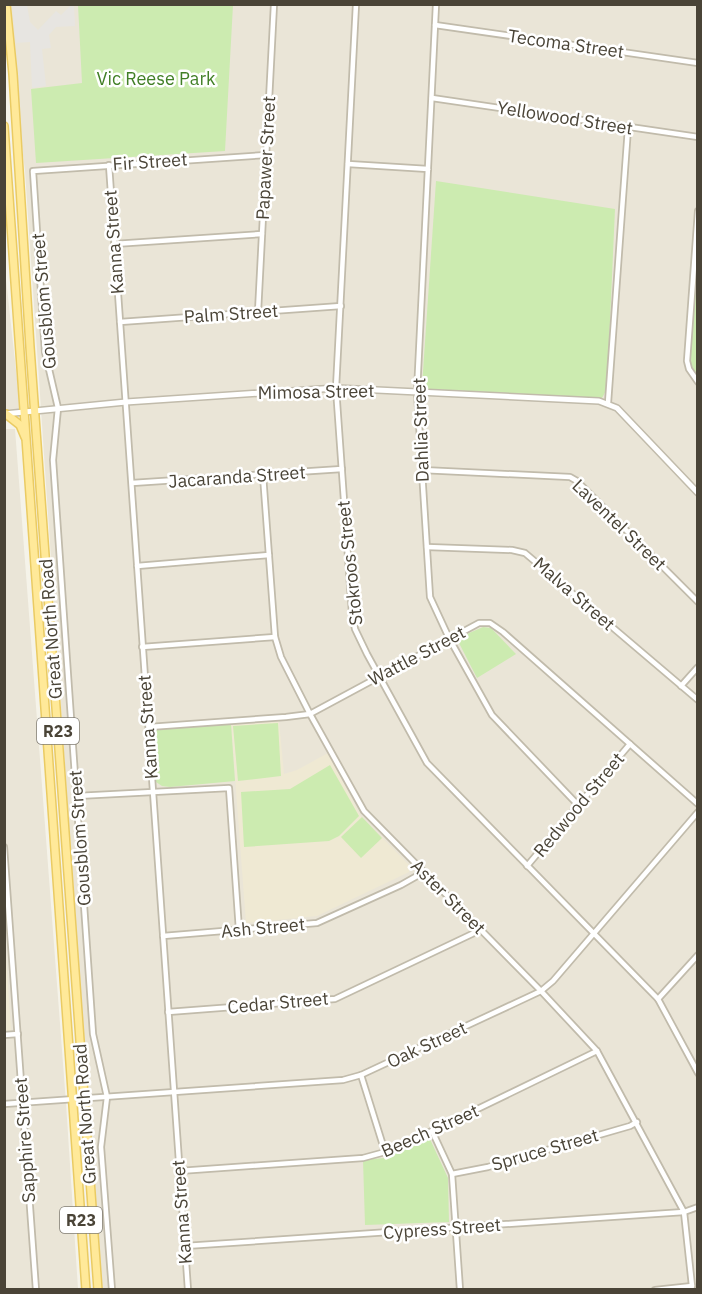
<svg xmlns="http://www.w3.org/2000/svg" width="702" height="1294" font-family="'IBM Plex Sans',sans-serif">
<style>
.residential{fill:#eae5d7}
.education{fill:#efe9d3}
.green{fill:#ccebb0}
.parking{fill:#e7e5e1}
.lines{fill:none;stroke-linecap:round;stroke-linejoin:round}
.minor-casing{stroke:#c1bbab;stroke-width:8}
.tertiary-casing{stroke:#c1bbab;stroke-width:8}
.primary-casing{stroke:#eacb63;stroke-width:10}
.minor{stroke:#fff;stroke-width:4.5}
.tertiary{stroke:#fff;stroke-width:5}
.primary{stroke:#ffe999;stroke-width:7}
.labels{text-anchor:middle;stroke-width:5;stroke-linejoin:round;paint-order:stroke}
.shield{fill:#fff;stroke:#807c73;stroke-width:1.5}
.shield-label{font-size:16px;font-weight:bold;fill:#4a4437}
.street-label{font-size:18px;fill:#4a4437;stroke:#fff}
.park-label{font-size:18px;fill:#417f26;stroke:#fff}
</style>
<rect width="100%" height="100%" fill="#f5f3e9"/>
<!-- residential -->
<g class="residential">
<polygon points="5,5 697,5 697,1289 100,1289 25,171"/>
<polygon points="5,270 21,416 5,417"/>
<polygon points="4,429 15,429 66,1103 78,1289 5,1290"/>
</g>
<!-- education -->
<g class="education">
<polygon points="279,721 284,774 297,770 328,753 360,815 410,866 409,872 317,916 246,923 231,724"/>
<polygon points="5,939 11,1031 5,1032 4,1032"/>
</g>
<!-- green -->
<g class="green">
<polygon points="78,5 233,5 225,151 36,163 31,89 82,83"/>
<polygon points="436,181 615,209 607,389 602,398 426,389 422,386"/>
<polygon points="697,261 698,377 697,377 690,362"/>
<polygon points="483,627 491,628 516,654 477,678 459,643 460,637"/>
<polygon points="278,723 281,776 238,781 233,726"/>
<polygon points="231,724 235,781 170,787 162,786 156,782 153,735 155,729 160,727"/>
<polygon points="330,765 359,816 339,836 329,841 244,847 241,792 290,789"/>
<polygon points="362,817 382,838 361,858 341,837"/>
<polygon points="429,1137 448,1178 449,1222 365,1225 363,1160 384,1158"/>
</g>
<!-- parking -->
<polygon class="parking" points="12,5 27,5 30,22 38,30 56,11 61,15 71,5 74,5 75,26 56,27 49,35 51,48 42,49 46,86 32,88 30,42 16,43"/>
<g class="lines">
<defs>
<g id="minor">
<polyline points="356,4 336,388 352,613 355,629 367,654 427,763 658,999 698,1073"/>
<polyline points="436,4 417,392 430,597 449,638 492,715 578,805"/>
<polyline points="435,25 698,63"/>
<polyline points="432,98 698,137"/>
<polyline points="348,164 428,169"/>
<polyline points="109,165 188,1290"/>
<polyline points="698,211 687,361 689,369 698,382"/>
<polyline points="114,244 262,234"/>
<polyline points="258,312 274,4"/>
<polyline points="120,322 341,306"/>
<polyline points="608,403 628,128"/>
<polyline points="422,470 570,477 577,481 698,602"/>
<polyline points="263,475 275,637 281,657 310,714 364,811 541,991 597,1051 684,1212 692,1286"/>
<polyline points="132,483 342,469"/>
<polyline points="427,547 512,550 525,553 698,700"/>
<polyline points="137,566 269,555"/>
<polyline points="142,647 275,637"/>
<polyline points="681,686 698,667"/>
<polyline points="149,727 286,717 310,714 479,623 490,623 503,632 698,804"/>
<polyline points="77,796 229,788 239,930"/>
<polyline points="4,847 36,1290"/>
<polyline points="527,866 630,744"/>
<polyline points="163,936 317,923 401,885 424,872"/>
<polyline points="658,999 698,955"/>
<polyline points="168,1012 335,999 472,934 479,929"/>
<polyline points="4,1035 18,1034"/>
<polyline points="361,1075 385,1152"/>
<polyline points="4,1104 343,1080 361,1075 541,991 553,981 698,812"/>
<polyline points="432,1131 452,1174 460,1290"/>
<polyline points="179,1171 363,1158 385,1152 432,1131 597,1051"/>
<polyline points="452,1174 488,1167 630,1126 637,1122"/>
<polyline points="185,1246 684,1212 698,1207"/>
<polyline points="112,1290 101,1147 107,1097 93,1034 53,460 58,408 45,352 33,171 266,155"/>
<polyline points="655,1290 692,1286"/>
</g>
<polyline id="tertiary" points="4,414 126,402 336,388 599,401 617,408 698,493"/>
<g id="primary">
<polyline points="6,4 13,74 30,347 98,1290"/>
<polyline points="4,126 86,1290"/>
<polyline points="6,414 20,425 25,437"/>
</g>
</defs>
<!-- minor casing -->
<use href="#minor" class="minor-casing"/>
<!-- tertiary casing -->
<use href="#tertiary" class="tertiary-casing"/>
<!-- primary casing -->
<use href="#primary" class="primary-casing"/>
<!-- minor -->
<use href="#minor" class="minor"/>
<!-- tertiary -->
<use href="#tertiary" class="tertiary"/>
<!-- primary -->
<use href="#primary" class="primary"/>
</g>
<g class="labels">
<!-- shield labels -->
<g class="shield">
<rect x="37" y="718" width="42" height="26" rx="4.5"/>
<rect x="60" y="1207" width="42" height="26" rx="4.5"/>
</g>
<g class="shield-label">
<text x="58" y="737">R23</text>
<text x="81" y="1226">R23</text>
</g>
<!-- street labels -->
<g class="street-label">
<text transform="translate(566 44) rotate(8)" y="6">Tecoma Street</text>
<text transform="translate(565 118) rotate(9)" y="6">Yellowood Street</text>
<text transform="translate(266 158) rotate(-87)" y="6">Papawer Street</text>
<text transform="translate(150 162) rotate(-4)" y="6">Fir Street</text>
<text transform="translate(114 242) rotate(-94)" y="6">Kanna Street</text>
<text transform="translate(44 301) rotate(-95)" y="6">Gousblom Street</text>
<text transform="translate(231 314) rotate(-4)" y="6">Palm Street</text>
<text transform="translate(316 392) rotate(-1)" y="6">Mimosa Street</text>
<text transform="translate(421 430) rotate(-92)" y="6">Dahlia Street</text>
<text transform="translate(237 477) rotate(-4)" y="6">Jacaranda Street</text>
<text transform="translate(619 525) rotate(44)" y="6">Laventel Street</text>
<text transform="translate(350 563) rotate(-96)" y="6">Stokroos Street</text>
<text transform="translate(574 594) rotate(41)" y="6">Malva Street</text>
<text transform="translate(51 629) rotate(-94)" y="6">Great North Road</text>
<text transform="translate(417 656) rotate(-28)" y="6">Wattle Street</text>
<text transform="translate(148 727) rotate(-94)" y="6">Kanna Street</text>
<text transform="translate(579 805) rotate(-50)" y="6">Redwood Street</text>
<text transform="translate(80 838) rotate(-94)" y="6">Gousblom Street</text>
<text transform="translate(448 897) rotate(45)" y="6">Aster Street</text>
<text transform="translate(263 928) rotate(-5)" y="6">Ash Street</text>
<text transform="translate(278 1003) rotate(-5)" y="6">Cedar Street</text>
<text transform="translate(427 1045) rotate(-25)" y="6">Oak Street</text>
<text transform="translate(85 1114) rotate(-94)" y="6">Great North Road</text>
<text transform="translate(430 1131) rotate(-24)" y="6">Beech Street</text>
<text transform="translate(25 1140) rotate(-94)" y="6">Sapphire Street</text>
<text transform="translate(545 1150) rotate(-16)" y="6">Spruce Street</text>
<text transform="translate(182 1212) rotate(-94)" y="6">Kanna Street</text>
<text transform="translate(442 1229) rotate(-4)" y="6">Cypress Street</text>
</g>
<!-- park labels -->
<g class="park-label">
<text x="156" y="85">Vic Reese Park</text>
</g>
</g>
<!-- border -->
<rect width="702" height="1294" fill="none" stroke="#4a4437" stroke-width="12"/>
</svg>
